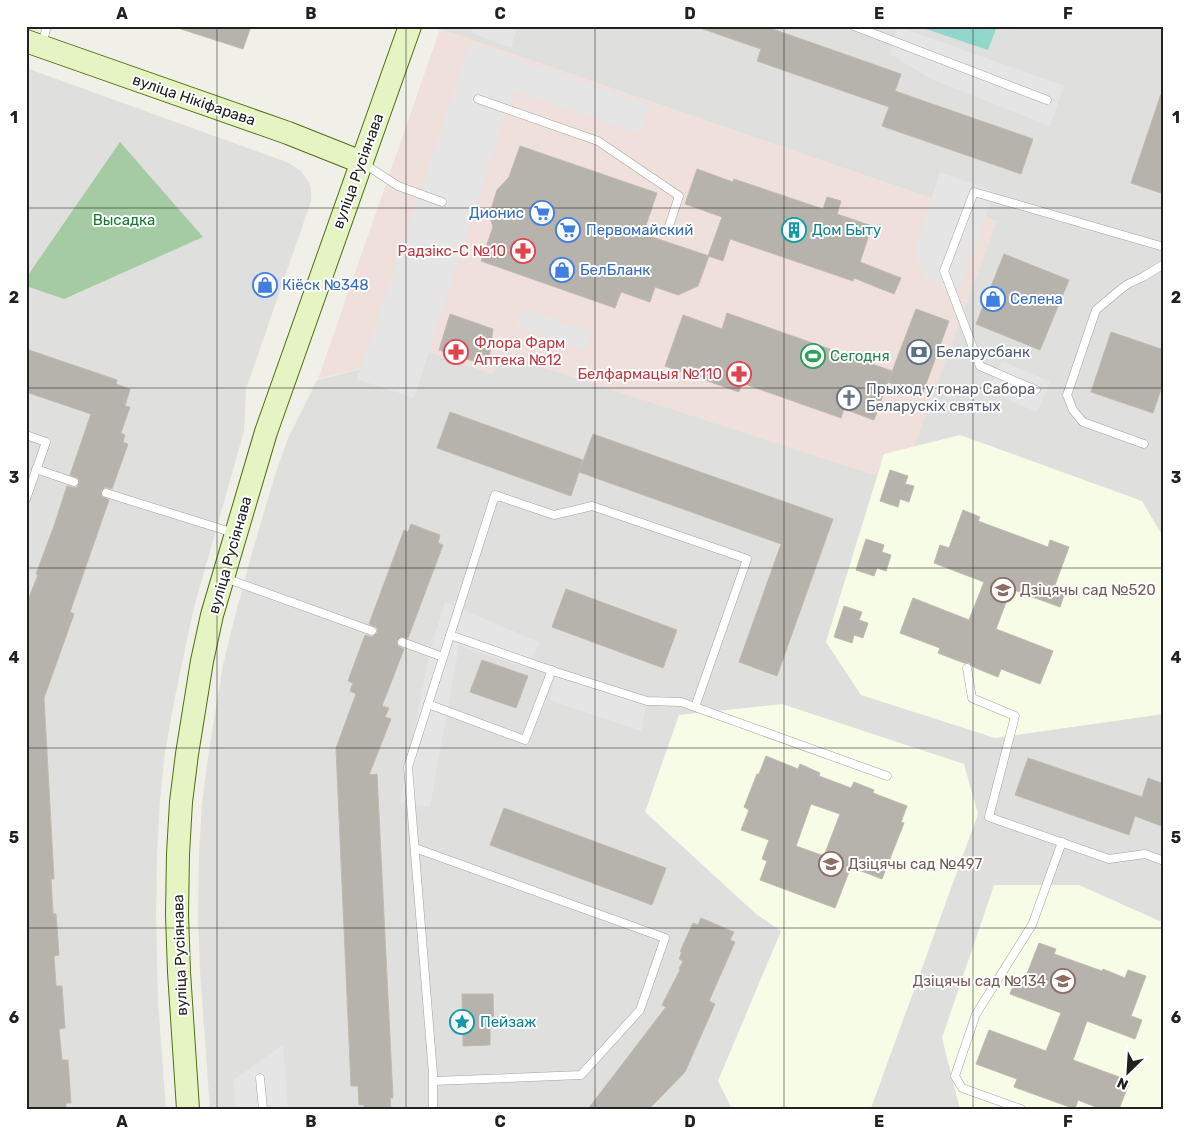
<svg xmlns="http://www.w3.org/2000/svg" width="1190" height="1135" font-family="Rubik,sans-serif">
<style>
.residential{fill:#dfdfde}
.commercial{fill:#efe0db}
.education{fill:#f7fce6}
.forest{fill:#a5cba2}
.pitch{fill:#90d6cb}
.parking{fill:#e5e5e5}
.building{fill:#b6b2ac;stroke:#c1baad;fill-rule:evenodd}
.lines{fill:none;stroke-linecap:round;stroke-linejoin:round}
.service-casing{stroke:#a2a2a2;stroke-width:9}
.secondary-casing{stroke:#506f11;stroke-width:24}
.service{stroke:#fff;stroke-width:8}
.secondary{stroke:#e6f4c4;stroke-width:22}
.grid{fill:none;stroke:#212121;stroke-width:1;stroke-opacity:0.55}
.labels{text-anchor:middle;stroke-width:4;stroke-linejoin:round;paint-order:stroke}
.street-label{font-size:15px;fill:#212121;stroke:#fff}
.shop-label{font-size:15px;fill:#366cbe;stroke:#fff;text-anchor:start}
.park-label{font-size:15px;fill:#187636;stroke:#fff}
.culture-label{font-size:15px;fill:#0d838f;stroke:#fff;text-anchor:start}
.health-label{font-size:15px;fill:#be3a42;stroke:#fff;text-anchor:end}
.service-label{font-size:15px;fill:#4e5e75;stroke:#fff;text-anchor:start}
.leisure-label{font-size:15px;fill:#27864d;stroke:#fff;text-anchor:start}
.worship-label{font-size:15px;fill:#5b616d;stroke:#fff;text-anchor:start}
.education-label{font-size:15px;fill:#785e54;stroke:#fff;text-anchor:start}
.neatline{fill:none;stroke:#212121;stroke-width:2}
.grid-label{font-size:16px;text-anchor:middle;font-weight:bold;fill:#212121}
</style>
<rect width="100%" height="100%" fill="#f0f0e9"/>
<!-- residential -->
<g class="residential">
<polygon points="441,26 1164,26 1164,1109 210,1109 200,971 198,915 199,854 202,804 208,757 223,665 234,620 252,553 275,475 288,438 317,380 430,352 493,374 500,353 877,475 884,454 997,221 440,29"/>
<polygon points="26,68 289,163 301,171 309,182 311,188 311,201 308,210 246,389 244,431 193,611 175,697 165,752 160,800 157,854 156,915 158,1001 166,1109 26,1109"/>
</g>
<!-- commercial -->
<polygon class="commercial" points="440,29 997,221 914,447 884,454 877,476 501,354 493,374 430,352 318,379"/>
<!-- education -->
<g class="education">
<polygon points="960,435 1142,501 1164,538 1164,714 995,738 861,695 826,642 884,454"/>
<polygon points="782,704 964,764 978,814 871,1108 869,1109 732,1109 718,1081 781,931 756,914 645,812 679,715"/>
<polygon points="994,885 1079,885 1164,923 1164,1109 960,1109 942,1038"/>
</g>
<!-- forest -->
<polygon class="forest" points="120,142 203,237 64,299 26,286 26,278"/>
<!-- pitch -->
<polygon class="pitch" points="917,26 997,26 988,50"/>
<!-- parking -->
<g class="parking">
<polygon points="474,26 518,26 511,48 472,33"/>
<polygon points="897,26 1064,86 1050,126 933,80 890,54"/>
<polygon points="470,43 650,105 640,134 513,91 414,398 357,379"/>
<polygon points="940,172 995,192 958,292 925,279 914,252"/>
<polygon points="522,308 590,332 583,350 516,326"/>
<polygon points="1002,361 1050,382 1037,412 988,391"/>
<polygon points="445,602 539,642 527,668 459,646 430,807 400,803 430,651"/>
<polygon points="556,672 647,701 641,731 550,700"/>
<polygon points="283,1045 288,1109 236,1109 233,1080"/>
</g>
<!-- building -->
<g class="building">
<polygon points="181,26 251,26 243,49 181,29"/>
<polygon points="704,26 764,26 901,74 895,91 1033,139 1021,174 882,126 889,107 757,61 761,49 703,29"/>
<polygon points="1161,94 1164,95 1164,194 1131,183"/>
<polygon points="520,146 657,193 643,234 709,256 698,286 678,295 655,287 650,302 621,292 615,308 481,261 493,227 490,217 492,206 497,190 509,177"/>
<polygon points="697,169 733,182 734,179 823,209 827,197 841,201 837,214 872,226 860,262 901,278 894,294 854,278 853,281 730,239 723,261 708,256 722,217 685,204"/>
<polygon points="1004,254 1069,280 1040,350 976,324"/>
<polygon points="916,309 949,321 922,395 888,382"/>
<polygon points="727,313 892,371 874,420 844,409 841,418 742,383 739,392 665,366 683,315 722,329"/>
<polygon points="450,314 493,329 488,366 439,350"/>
<polygon points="1111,332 1164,350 1164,380 1153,413 1091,392"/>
<polygon points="26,349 117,380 116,384 130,389 125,406 130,407 121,433 125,435 123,442 128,444 112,489 105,487 101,491 102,496 109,500 70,612 74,614 44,698 54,879 51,879 53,914 56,914 59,955 54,956 56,986 62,986 65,1028 59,1029 62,1060 68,1060 71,1103 66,1103 66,1109 27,1109 26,1097 26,605 38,575 36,574 54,526 67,486 75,488 78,486 79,483 78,478 70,475 91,414 26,392"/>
<polygon points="450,412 583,460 571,496 437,448"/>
<polygon points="593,434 833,519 777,676 739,662 781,544 579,472"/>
<polygon points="890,470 908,476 905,484 914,486 909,502 900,499 898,507 880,501"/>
<polygon points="963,510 980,517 978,521 1048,547 1050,540 1069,547 1055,585 1066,589 1060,607 1011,589 996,629 1053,651 1040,684 1001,669 998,677 978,669 972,666 969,663 964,663 938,653 940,648 900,633 913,598 969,620 984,582 934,563 940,545 949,548"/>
<polygon points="411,524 440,535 438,543 443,545 408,638 401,637 397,641 398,646 404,649 382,706 389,708 385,717 391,719 369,775 377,774 393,1098 390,1098 391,1109 364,1109 364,1105 359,1105 358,1086 351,1086 336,748 356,694 350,691 353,683 348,681 365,635 372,637 377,633 378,630 376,627 369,624 404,530 408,532"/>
<polygon points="866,539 884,545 882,552 891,555 886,571 877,568 874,576 856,570"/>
<polygon points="566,589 677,630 663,668 552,627"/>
<polygon points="844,606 862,612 859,620 868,623 863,638 854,635 852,643 834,637"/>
<polygon points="482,660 528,676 516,708 470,692"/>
<path d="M766,756L798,769L800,764L820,773L819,776L851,788L854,782L874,790L873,793L907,806L901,822L904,823L882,879L851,867L835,908L760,880L767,861L762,859L769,840L741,830L749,810L744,807L757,774H759ZM811,804L840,814L824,856L796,846Z"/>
<polygon points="1028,758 1142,797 1148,778 1164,784 1164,827 1135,816 1129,835 1015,795"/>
<polygon points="504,808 666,868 652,905 490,845"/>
<polygon points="701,918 734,932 730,940 735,942 709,1001 715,1004 685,1072 649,1109 588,1109 666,1007 662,1005 680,970 679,969 683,961 679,959 682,952 680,952 683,945 693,923 698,925"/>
<polygon points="1039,943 1056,949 1054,954 1102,971 1103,969 1125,978 1128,970 1146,976 1131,1016 1142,1020 1135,1039 1087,1021 1073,1060 1130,1081 1119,1109 1101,1109 1078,1100 1075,1109 1014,1087 1017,1079 976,1064 989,1030 1046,1051 1061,1013 1010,994 1017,976 1025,979"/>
<polygon points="462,994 493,994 494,1027 490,1028 490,1045 463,1046"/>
</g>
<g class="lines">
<defs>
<g id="service">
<polyline points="854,26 1047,100"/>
<polyline points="42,44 47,26"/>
<polyline points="478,99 598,141 679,196 667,232"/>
<polyline points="363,163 398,186 442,202"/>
<polyline points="1036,390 980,366 944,271 974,192 1164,247"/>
<polyline points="26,435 46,442 26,499"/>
<polyline points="1144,444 1083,422 1073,410 1067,395 1096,310 1121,289 1128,284 1143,277 1164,264"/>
<polyline points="36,469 74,482"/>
<polyline points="106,493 234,533"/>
<polyline points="225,578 372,631"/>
<polyline points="450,635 556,672 647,701 681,702 887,776"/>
<polyline points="402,642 443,657"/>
<polyline points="967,668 972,698 1015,716 989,817 1109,859 1145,854 1164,861"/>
<polyline points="428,704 525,740 552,670"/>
<polyline points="415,848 665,938 640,1010 581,1075 434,1081"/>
<polyline points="260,1078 263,1109"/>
<polyline points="433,1109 433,1074 408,767 495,495 554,515 592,506 747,559 695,707"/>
<polyline points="1021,1109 962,1088 955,1076 976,1014 1032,925 1062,842"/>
</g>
<g id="secondary">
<polyline points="26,41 288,133 361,162"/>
<polyline points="188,1109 179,972 177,915 178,854 181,802 187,754 202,661 212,615 266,432 410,26"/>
</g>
</defs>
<!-- service casing -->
<use href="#service" class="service-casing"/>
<!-- secondary casing -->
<use href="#secondary" class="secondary-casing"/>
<!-- service -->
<use href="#service" class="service"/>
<!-- secondary -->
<use href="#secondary" class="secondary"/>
</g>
<!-- grid -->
<path class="grid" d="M217,26V1109M406,26V1109M595,26V1109M784,26V1109M973,26V1109M26,208H1164M26,388H1164M26,568H1164M26,748H1164M26,928H1164"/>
<!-- icons -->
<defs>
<symbol id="supermarket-ring" viewBox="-11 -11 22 22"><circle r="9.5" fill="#fff" stroke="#3f7fe0" stroke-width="1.5"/><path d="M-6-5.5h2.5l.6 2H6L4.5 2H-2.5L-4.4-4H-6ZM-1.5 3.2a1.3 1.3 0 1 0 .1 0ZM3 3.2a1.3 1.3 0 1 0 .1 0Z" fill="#3f7fe0"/></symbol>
<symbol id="building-ring" viewBox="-11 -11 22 22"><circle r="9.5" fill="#fff" stroke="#0f9aa8" stroke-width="1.5"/><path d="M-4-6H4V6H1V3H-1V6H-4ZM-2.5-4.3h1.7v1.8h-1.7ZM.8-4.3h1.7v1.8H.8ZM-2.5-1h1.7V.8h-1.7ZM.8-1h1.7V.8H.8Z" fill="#0f9aa8"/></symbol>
<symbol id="pharmacy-ring" viewBox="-11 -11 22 22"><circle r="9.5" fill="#fff" stroke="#e0444e" stroke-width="1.5"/><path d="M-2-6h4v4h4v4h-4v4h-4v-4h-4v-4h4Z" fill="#e0444e"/></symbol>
<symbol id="shop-ring" viewBox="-11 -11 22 22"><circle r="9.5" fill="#fff" stroke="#3f7fe0" stroke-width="1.5"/><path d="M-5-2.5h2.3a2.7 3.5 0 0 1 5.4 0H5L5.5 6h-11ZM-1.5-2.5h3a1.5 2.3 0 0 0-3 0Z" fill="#3f7fe0"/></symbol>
<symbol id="bank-ring" viewBox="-11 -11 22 22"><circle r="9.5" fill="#fff" stroke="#5c6f8a" stroke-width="1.5"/><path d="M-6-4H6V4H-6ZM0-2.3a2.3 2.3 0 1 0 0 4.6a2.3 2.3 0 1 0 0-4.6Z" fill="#5c6f8a"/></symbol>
<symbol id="stadium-ring" viewBox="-11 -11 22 22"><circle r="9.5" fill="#fff" stroke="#2e9e5b" stroke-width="1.5"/><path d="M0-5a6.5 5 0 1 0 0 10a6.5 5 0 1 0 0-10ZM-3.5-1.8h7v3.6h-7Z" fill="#2e9e5b"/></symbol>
<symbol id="church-ring" viewBox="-11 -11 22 22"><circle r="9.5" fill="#fff" stroke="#6b7280" stroke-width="1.5"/><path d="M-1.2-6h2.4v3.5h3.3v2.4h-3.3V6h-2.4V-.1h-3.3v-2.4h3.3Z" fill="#6b7280"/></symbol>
<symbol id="school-ring" viewBox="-11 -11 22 22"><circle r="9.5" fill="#fff" stroke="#8d6e63" stroke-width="1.5"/><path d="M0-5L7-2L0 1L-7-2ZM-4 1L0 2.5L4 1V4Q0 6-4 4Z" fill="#8d6e63"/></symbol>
<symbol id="sight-ring" viewBox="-11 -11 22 22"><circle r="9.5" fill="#fff" stroke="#0f9aa8" stroke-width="1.5"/><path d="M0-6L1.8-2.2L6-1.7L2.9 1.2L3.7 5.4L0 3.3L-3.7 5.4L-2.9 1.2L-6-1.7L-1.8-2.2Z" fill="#0f9aa8"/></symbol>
</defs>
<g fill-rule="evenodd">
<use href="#supermarket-ring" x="528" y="199" width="28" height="28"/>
<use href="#supermarket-ring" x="554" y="216" width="28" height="28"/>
<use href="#building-ring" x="780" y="216" width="28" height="28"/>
<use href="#pharmacy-ring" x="509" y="237" width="28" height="28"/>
<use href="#shop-ring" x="548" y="256" width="28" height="28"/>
<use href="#shop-ring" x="251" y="271" width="28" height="28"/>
<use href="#shop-ring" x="979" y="285" width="28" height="28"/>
<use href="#pharmacy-ring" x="442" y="338" width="28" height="28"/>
<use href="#bank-ring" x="905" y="338" width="28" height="28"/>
<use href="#stadium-ring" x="799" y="342" width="28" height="28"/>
<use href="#pharmacy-ring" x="725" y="360" width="28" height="28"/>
<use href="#church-ring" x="835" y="384" width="28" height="28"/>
<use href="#school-ring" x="989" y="576" width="28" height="28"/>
<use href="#school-ring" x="817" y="850" width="28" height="28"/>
<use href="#school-ring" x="1049" y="967" width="28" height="28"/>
<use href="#sight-ring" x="448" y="1008" width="28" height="28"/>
</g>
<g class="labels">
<!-- street labels -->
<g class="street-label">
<text transform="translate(194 100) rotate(19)" y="5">вуліца Нікіфарава</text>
<text transform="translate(358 171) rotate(-70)" y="5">вуліца Русіянава</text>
<text transform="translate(230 555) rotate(-74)" y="5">вуліца Русіянава</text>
<text transform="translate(180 955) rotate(-92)" y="5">вуліца Русіянава</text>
</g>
<!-- shop labels -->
<g class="shop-label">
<text x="524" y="218" text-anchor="end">Дионис</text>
<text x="586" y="235">Первомайский</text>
<text x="580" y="275">БелБланк</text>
<text x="282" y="290">Кіёск №348</text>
<text x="1010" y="304">Селена</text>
</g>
<!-- park labels -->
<g class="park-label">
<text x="124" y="225">Высадка</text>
</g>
<!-- culture labels -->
<g class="culture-label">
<text x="812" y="235">Дом Быту</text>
<text x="480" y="1027">Пейзаж</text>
</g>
<!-- health labels -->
<g class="health-label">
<text x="506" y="256">Радзікс-С №10</text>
<text x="474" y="348" text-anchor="start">Флора Фарм<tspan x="474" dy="17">Аптека №12</tspan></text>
<text x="722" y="379">Белфармацыя №110</text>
</g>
<!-- service labels -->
<g class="service-label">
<text x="936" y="357">Беларусбанк</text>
</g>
<!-- leisure labels -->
<g class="leisure-label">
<text x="830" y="361">Сегодня</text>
</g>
<!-- worship labels -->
<g class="worship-label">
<text x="866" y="394">Прыход у гонар Сабора<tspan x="866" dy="17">Беларускіх святых</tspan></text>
</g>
<!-- education labels -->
<g class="education-label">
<text x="1020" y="595">Дзіцячы сад №520</text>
<text x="848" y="869">Дзіцячы сад №497</text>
<text x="1046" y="986" text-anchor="end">Дзіцячы сад №134</text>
</g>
</g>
<!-- border -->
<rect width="1190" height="1135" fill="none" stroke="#ffffff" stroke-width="55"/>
<!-- north arrow -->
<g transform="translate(1128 1072) rotate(205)" stroke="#ffffff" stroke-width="4" paint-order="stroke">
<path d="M0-4L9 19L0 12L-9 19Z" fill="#212121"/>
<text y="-8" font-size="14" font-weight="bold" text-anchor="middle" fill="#212121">N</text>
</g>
<rect x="28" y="28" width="1134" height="1080" class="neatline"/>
<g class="grid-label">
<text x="122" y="19">A</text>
<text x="311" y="19">B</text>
<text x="500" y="19">C</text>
<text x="690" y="19">D</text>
<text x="879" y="19">E</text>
<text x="1068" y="19">F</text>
<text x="14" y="123">1</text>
<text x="1176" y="123">1</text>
<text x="14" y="303">2</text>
<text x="1176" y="303">2</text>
<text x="14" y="483">3</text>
<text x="1176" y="483">3</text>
<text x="14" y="663">4</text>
<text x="1176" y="663">4</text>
<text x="14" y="843">5</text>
<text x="1176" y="843">5</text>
<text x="14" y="1023">6</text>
<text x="1176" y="1023">6</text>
<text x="122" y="1127">A</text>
<text x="311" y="1127">B</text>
<text x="500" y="1127">C</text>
<text x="690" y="1127">D</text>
<text x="879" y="1127">E</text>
<text x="1068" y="1127">F</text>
</g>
</svg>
